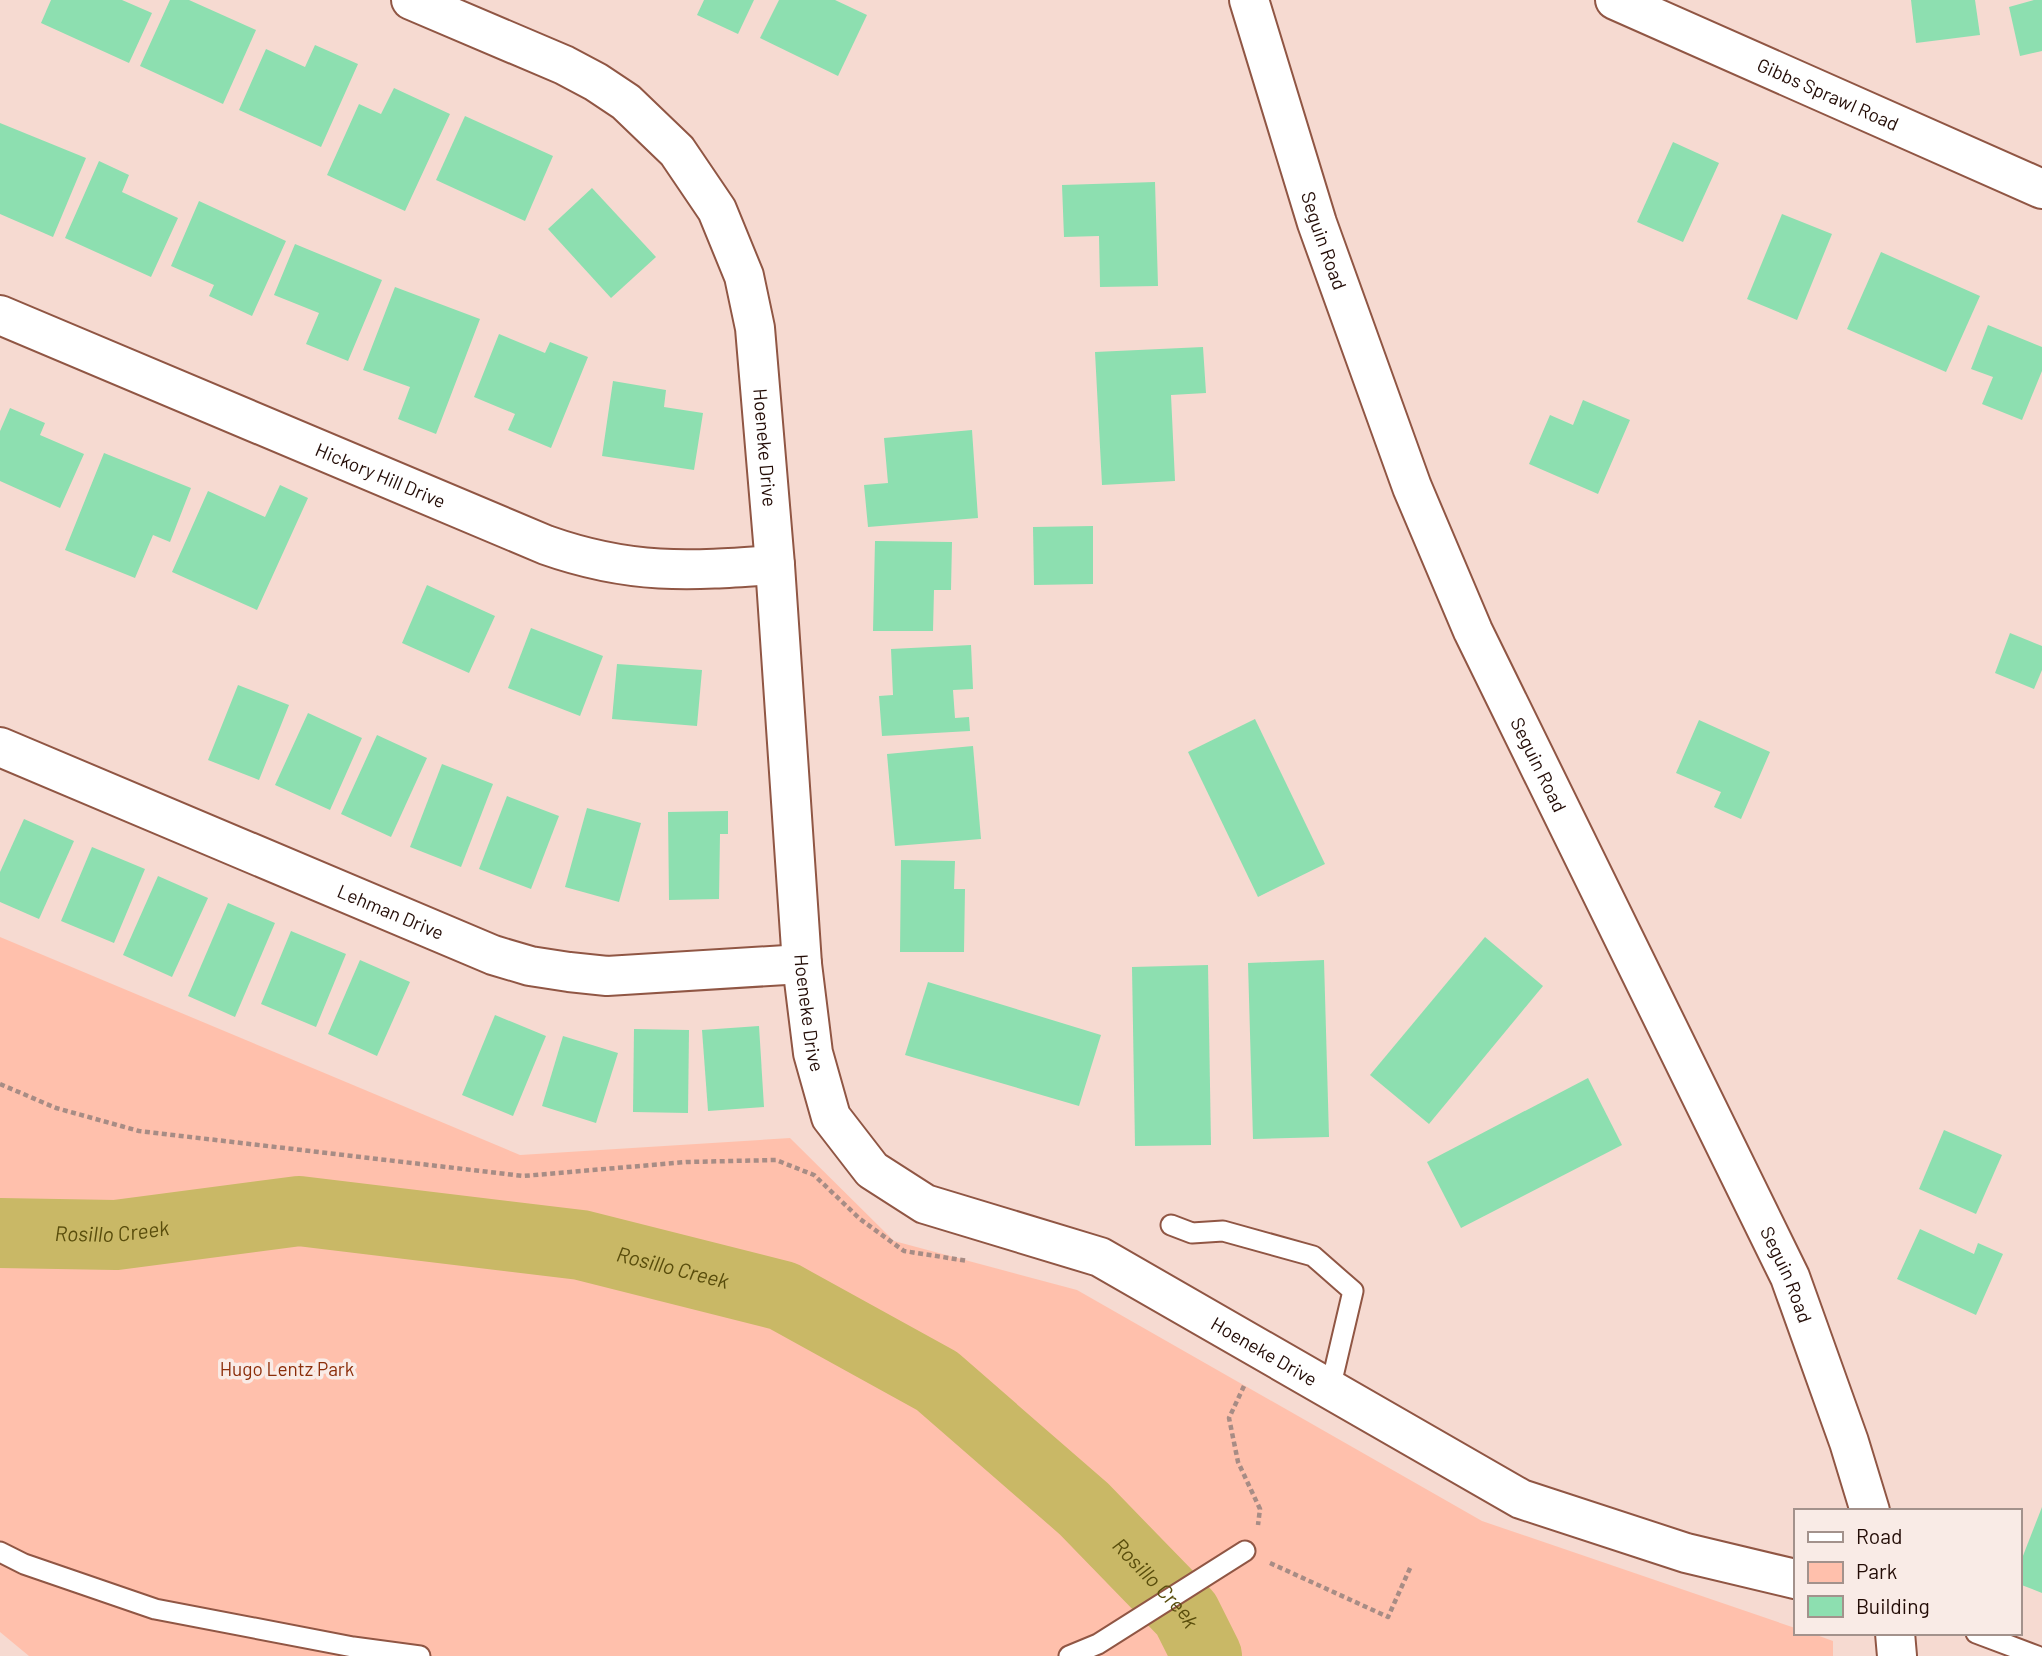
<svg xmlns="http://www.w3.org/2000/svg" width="2042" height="1656" font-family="Barlow,sans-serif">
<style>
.green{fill:#ffc0ac}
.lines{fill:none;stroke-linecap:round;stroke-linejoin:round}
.river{stroke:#c9b866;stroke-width:70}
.building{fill:#8ddfb0}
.lane-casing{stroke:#905644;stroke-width:23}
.street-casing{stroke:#905644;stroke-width:42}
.secondary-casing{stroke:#905644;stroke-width:42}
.path{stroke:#a78c85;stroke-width:4.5;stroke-dasharray:5 3.5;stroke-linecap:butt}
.lane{stroke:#fff;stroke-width:19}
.street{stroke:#fff;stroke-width:38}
.secondary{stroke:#fff;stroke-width:38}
.labels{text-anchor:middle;stroke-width:7;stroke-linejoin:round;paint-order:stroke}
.street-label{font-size:19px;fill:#230c06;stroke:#f9ebe6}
.park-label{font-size:19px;fill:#8b2d09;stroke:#f9ebe6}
.water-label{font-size:21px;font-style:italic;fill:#594d0c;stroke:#f9ebe6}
</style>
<rect width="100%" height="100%" fill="#f6dad1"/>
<!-- green -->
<polygon class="green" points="0,937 520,1155 790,1138 894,1241 1077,1290 1482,1521 1795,1628 1795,1633 1811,1633 1833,1641 1833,1656 29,1656 0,1632"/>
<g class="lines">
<!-- river -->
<path class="river" id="s1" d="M0,1233L116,1235L299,1211L581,1245L783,1296L937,1381L1084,1509L1186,1614L1207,1656"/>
</g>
<!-- building -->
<g class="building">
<polygon points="51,0 122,0 152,13 129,63 41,23"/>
<polygon points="170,0 189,0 256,30 223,104 140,66"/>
<polygon points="704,0 754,0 738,34 697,15"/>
<polygon points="779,0 835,0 867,15 838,76 760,38"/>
<polygon points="1911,0 1975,0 1980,35 1916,43"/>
<polygon points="2034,0 2042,0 2042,51 2020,56 2009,7"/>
<polygon points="315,45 358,64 321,147 239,110 266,49 305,67"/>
<polygon points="394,88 450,114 405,211 327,175 359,104 381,114"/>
<polygon points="465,116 553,156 525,221 436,180"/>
<polygon points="0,123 86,158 53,237 0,214"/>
<polygon points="1673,142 1719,163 1683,242 1637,222"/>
<polygon points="99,161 129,175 122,192 178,218 151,277 65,238"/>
<polygon points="1155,182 1158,286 1100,287 1099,236 1064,237 1062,185"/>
<polygon points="592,188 656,257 611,298 548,229"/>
<polygon points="199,201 286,241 252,316 209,296 214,285 171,266"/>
<polygon points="1782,214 1832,234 1797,320 1747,299"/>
<polygon points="295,244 382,280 348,361 306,344 319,313 274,295"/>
<polygon points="1881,252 1980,296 1946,372 1847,329"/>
<polygon points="395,287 480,319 436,434 398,419 410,387 363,370"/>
<polygon points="1988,325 2042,347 2042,371 2022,420 1982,404 1993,377 1971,369"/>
<polygon points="499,334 545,353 550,342 588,357 551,448 508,430 515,414 474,397"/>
<polygon points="1203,347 1206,393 1171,395 1175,481 1102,485 1095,352"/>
<polygon points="613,381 666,390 664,407 703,413 694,470 602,456"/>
<polygon points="1583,400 1630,420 1598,494 1529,464 1550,415 1573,425"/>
<polygon points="10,408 45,423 40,435 84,454 60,508 0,481 0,431"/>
<polygon points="972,430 978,518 868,527 864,485 888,483 884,438"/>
<polygon points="104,453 191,488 170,542 153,535 135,578 65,550"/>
<polygon points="280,485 308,498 257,610 172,572 208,491 265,517"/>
<polygon points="1093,526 1093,584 1034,585 1033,527"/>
<polygon points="875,541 952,542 951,590 934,590 933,631 873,631"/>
<polygon points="427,585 495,616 469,673 402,643"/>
<polygon points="531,628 603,656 580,716 508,688"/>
<polygon points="2010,633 2042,646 2042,670 2034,689 1995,673"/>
<polygon points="971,645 973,689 953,690 955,718 969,717 970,731 882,736 879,696 893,695 891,649"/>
<polygon points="617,664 702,670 697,726 612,719"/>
<polygon points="238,685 289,705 259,780 208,760"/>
<polygon points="308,713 362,738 330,810 275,785"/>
<polygon points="1255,719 1325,864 1258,897 1188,752"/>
<polygon points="1699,720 1770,752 1741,819 1714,807 1721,792 1676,773"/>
<polygon points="377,735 427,758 391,837 341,814"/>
<polygon points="973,746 981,839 895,846 887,754"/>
<polygon points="442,764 493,784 461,867 410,847"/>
<polygon points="507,796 559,816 531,889 479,869"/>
<polygon points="587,808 641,823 619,902 565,887"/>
<polygon points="728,811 728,834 720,834 719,899 669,900 668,812"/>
<polygon points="24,819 74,841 39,919 0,902 0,872"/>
<polygon points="92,847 145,869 114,943 61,921"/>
<polygon points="901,860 955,861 954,889 965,889 964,952 900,952"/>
<polygon points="158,876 208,898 172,977 123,955"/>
<polygon points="228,903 275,923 235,1017 188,996"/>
<polygon points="291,931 346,954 316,1027 261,1004"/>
<polygon points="1485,937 1543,986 1429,1124 1370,1075"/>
<polygon points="360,960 410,982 377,1056 328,1034"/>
<polygon points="1324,960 1329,1137 1253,1139 1248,963"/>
<polygon points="1208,965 1211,1145 1135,1146 1132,967"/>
<polygon points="928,982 1101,1035 1079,1106 905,1055"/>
<polygon points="495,1015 546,1036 513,1116 462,1095"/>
<polygon points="759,1026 764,1107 708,1111 702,1030"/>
<polygon points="634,1029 689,1030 688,1113 633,1112"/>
<polygon points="563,1036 618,1053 596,1123 542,1106"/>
<polygon points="1588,1078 1622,1145 1461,1228 1427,1162"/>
<polygon points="1944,1130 2002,1155 1976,1214 1919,1189"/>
<polygon points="1920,1229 1974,1254 1978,1243 2003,1254 1976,1315 1897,1279"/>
<polygon points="2042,1507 2042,1593 2019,1584 2019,1566"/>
</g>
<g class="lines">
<defs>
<g id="lane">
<polyline points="1171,1225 1192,1233 1223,1231 1313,1256 1353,1291 1330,1389"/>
<polyline points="0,1552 24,1564 155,1609 353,1647 420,1656"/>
<polyline points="1976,1633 2037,1656"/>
<polyline points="1069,1656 1098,1644 1245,1551"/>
</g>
<g id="street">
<path id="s2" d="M411,0L564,65L596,82L626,102L677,151L717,210L744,276L755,328L775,565L802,964L813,1053L831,1117L872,1170L925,1204L1100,1257L1521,1499L1686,1553L1795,1579"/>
<path id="s3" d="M0,315L546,545C631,575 688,571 775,565"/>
<path id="s4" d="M0,747L493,955L530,966L569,972L607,976L802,964"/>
</g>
<g id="secondary">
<path id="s5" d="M1249,0L1317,223L1412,487L1473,631L1790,1277L1849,1442L1870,1511"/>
<path id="s6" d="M1615,0L2042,189"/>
<polyline points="1895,1633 1897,1656"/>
</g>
</defs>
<!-- lane casing -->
<use href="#lane" class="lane-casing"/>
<!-- street casing -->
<use href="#street" class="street-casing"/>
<!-- secondary casing -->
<use href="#secondary" class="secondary-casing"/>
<!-- path -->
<g class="path">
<polyline points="0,1084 56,1108 139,1131 523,1176 686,1162 776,1160 814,1175 860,1219 904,1251 968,1261"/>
<polyline points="1244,1386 1229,1418 1238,1462 1260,1509 1258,1525"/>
<polyline points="1270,1563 1388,1617 1411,1566"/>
</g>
<!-- lane -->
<use href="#lane" class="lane"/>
<!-- street -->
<use href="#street" class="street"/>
<!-- secondary -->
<use href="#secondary" class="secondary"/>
</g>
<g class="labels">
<!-- street labels -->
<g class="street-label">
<text dy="7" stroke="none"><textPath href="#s6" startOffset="233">Gibbs Sprawl Road</textPath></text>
<text dy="7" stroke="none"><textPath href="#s5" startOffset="252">Seguin Road</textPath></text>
<text dy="7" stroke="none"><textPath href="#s2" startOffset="625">Hoeneke Drive</textPath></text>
<text dy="7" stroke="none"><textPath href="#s3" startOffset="413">Hickory Hill Drive</textPath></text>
<text dy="7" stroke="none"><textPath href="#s5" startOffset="819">Seguin Road</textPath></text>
<text dy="7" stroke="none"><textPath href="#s4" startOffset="424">Lehman Drive</textPath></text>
<text dy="7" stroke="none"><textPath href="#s2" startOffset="1192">Hoeneke Drive</textPath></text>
<text dy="7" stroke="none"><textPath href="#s5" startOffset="1386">Seguin Road</textPath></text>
<text dy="7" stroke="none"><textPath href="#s2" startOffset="1801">Hoeneke Drive</textPath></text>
</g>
<!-- park labels -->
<g class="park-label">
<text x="287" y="1376">Hugo Lentz Park</text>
</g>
<!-- water labels -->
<g class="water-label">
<text dy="7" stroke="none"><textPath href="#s1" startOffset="112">Rosillo Creek</textPath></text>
<text dy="7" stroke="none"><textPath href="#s1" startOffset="679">Rosillo Creek</textPath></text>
<text dy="7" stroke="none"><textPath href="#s1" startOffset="1267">Rosillo Creek</textPath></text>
</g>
</g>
<!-- legend -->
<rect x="1794" y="1509" width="228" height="126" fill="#f9ebe6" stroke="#a3928c" stroke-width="2"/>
<rect x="1808" y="1532" width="35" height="10" fill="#ffffff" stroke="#a3928c" stroke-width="2"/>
<text x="1856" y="1544" font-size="21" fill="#230c06">Road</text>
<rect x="1808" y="1562" width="35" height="21" fill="#ffc0ac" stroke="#a3928c" stroke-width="2"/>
<text x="1856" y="1579" font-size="21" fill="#230c06">Park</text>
<rect x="1808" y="1596" width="35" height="21" fill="#8ddfb0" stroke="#a3928c" stroke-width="2"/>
<text x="1856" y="1614" font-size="21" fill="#230c06">Building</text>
</svg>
